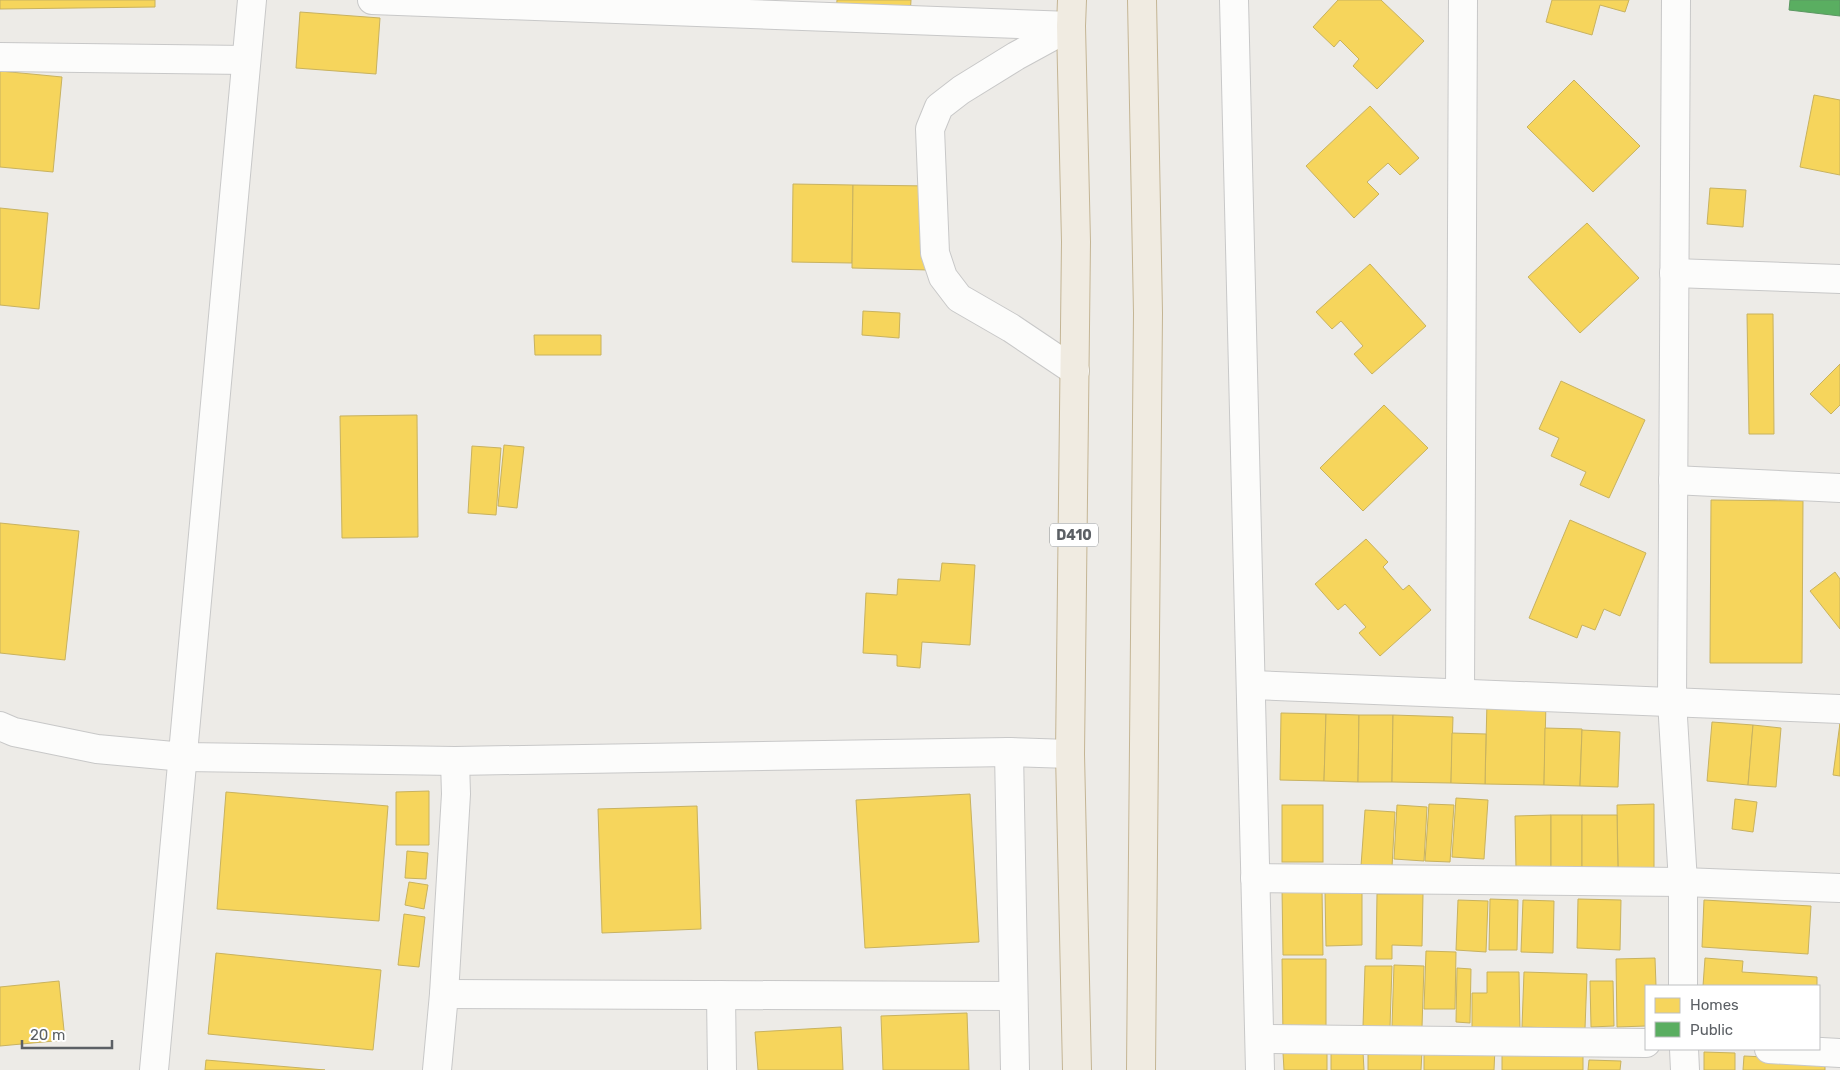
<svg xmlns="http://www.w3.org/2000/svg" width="1840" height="1070" font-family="Rubik,sans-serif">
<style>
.homes{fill:#f6d55c;stroke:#c8b25f}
.public{fill:#5aae61;stroke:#5b9762}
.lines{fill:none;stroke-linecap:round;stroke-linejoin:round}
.minor-casing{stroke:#c8c8c8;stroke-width:30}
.highway-casing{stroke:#c4b594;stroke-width:30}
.minor{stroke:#fcfcfb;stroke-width:28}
.highway{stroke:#f0ebe1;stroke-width:28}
.labels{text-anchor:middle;stroke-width:5;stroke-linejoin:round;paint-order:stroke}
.shield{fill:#fff;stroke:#8d9093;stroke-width:1}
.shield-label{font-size:14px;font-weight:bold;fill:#5c6065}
</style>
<rect width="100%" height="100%" fill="#edebe7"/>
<!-- homes -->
<g class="homes">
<polygon points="0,0 155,0 155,7 0,9"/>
<polygon points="837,0 911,0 910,17 836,12"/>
<polygon points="1338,0 1381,0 1424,41 1377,89 1353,66 1359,59 1340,40 1334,47 1313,27"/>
<polygon points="1552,0 1629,0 1625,12 1600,5 1592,35 1546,22"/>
<polygon points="300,12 380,18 376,74 296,68"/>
<polygon points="0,71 62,77 53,172 0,167"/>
<polygon points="1574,80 1640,146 1593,192 1527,127"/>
<polygon points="1814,95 1840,100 1840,175 1800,167"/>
<polygon points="1370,106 1419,158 1400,175 1388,163 1367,182 1379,194 1354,218 1306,166"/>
<polygon points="793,184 853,185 852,263 792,262"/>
<polygon points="853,185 930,186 929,270 852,268"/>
<polygon points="1710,188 1746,190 1743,227 1707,224"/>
<polygon points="0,208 48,213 39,309 0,305"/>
<polygon points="1587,223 1639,278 1580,333 1528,277"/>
<polygon points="1370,264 1426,326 1372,374 1354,354 1363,346 1341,321 1332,329 1316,312"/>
<polygon points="863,311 900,313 899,338 862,335"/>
<polygon points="1747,314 1773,314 1774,434 1749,434"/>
<polygon points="534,335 601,335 601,355 535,355"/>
<polygon points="1840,364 1840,405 1831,414 1810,394"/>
<polygon points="1561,381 1645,420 1609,498 1580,485 1586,472 1551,456 1559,438 1539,429"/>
<polygon points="1384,405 1428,448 1363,511 1320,468"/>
<polygon points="417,415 418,537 342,538 340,416"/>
<polygon points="504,445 524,447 517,508 498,506"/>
<polygon points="472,446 501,448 496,515 468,513"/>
<polygon points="1711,500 1803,501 1802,663 1710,663"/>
<polygon points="1570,520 1646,553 1620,616 1604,609 1595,630 1582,625 1577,638 1529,618"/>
<polygon points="0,523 79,531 65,660 0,653"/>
<polygon points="1366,539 1388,562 1383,567 1403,590 1409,585 1431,610 1380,656 1359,633 1366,627 1345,604 1338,610 1315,584"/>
<polygon points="942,563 975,565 970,645 922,642 920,668 897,666 897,655 863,653 866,593 897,595 898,579 940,581"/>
<polygon points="1835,572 1840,579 1840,629 1810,591"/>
<polygon points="1487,701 1546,702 1544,785 1485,784"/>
<polygon points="1281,713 1326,714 1324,781 1280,780"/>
<polygon points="1326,714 1359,715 1358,782 1324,781"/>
<polygon points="1359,715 1393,715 1392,782 1358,782"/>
<polygon points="1393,715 1453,717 1451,783 1392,782"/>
<polygon points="1712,722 1753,725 1748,785 1707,781"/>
<polygon points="1840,723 1840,776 1833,775"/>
<polygon points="1753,725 1781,728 1776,787 1748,785"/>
<polygon points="1545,728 1582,729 1580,786 1544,785"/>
<polygon points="1582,730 1620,732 1618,787 1580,786"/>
<polygon points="1452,733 1486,734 1485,784 1451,783"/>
<polygon points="429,791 429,845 396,845 396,792"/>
<polygon points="226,792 388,806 379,921 217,909"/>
<polygon points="970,794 979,942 865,948 856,800"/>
<polygon points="1456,798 1488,800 1484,859 1452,857"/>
<polygon points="1735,799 1757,802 1753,832 1732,829"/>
<polygon points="1429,804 1454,805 1450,862 1425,861"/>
<polygon points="1654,804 1654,869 1618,869 1617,805"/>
<rect x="1282" y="805" width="41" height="57"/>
<polygon points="1397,805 1427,807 1424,861 1394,859"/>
<polygon points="697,806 701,929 602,933 598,809"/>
<polygon points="1365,810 1395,812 1392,867 1361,866"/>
<polygon points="1551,815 1551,869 1516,869 1515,816"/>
<rect x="1551" y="815" width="31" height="54"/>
<polygon points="1582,815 1617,815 1618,869 1582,869"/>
<polygon points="407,851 428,853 426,879 405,878"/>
<polygon points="409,882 428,885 424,909 405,905"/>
<polygon points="1282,889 1322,889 1323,955 1283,955"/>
<polygon points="1362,890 1362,945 1326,946 1325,891"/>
<polygon points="1377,894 1423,894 1422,946 1392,945 1392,959 1376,959"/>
<polygon points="1490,899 1518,900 1517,950 1489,950"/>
<polygon points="1578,899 1621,900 1620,950 1577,948"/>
<polygon points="1458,900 1488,901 1486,952 1456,950"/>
<polygon points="1523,900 1554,901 1553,953 1521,952"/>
<polygon points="1704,900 1811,906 1808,954 1702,947"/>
<polygon points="404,914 425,917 419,967 398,965"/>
<polygon points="1426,951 1456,952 1455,1009 1424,1009"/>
<polygon points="216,953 381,970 373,1050 208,1034"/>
<polygon points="1655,958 1656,986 1646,986 1646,1026 1617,1027 1616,959"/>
<polygon points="1705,958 1743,961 1742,972 1817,977 1817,986 1703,986"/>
<polygon points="1282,959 1326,959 1326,1036 1283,1036"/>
<polygon points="1394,965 1424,966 1422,1027 1392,1026"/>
<polygon points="1365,966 1392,966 1390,1027 1363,1026"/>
<polygon points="1457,968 1471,969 1470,1023 1456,1022"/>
<polygon points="1487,972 1519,972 1520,1031 1472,1031 1472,993 1487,993"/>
<polygon points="1524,972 1587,974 1585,1029 1522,1027"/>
<polygon points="59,981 65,1040 0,1046 0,987"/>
<polygon points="1590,981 1613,981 1614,1026 1591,1027"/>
<polygon points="967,1013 969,1070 883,1070 881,1016"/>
<polygon points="841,1027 843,1070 758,1070 755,1032"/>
<polygon points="1424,1048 1495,1048 1494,1070 1424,1070"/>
<polygon points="1368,1051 1422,1051 1421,1070 1368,1070"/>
<polygon points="1327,1052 1327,1070 1284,1070 1283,1053"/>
<polygon points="1331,1052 1363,1052 1364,1070 1331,1070"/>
<polygon points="1704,1052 1735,1053 1735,1070 1704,1070"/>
<polygon points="1502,1055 1583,1056 1583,1070 1502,1070"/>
<polygon points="1744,1056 1825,1060 1825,1070 1743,1070"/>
<polygon points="206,1060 325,1070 205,1070"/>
<polygon points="1589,1060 1621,1061 1620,1070 1588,1070"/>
</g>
<!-- public -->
<polygon class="public" points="1790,0 1840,0 1840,16 1789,10"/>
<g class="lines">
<defs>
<g id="minor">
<polyline points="372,0 1071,26"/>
<polyline points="1234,0 1260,1070"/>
<polyline points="1676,0 1672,701 1683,882 1683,986"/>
<polyline points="1071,26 1016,56 961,90 939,107 930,129 935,253 943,277 959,298 1011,328 1075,371"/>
<polyline points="0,57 246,60"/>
<polyline points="1674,273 1840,279"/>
<polyline points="1673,480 1840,488"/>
<polyline points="1251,685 1840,709"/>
<polyline points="1460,693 1463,0"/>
<polyline points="0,726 14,732 97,749 184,757 455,761 1009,752 1070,754"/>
<polyline points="1009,752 1015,1070"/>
<polyline points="1255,878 1683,882 1840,888"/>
<polyline points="444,994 1012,996"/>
<polyline points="721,995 722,1070"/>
<polyline points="1260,1039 1646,1043"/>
<polyline points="1684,1049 1685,1070"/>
<polyline points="1769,1049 1840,1053"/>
<polyline points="154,1070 252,0"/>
<polyline points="437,1070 444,994 456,794 455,761"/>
</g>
<g id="highway">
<polyline points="1072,0 1071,26 1076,242 1070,754 1077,1070"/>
<polyline points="1141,1070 1148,313 1142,0"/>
</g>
</defs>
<!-- minor casing -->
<use href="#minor" class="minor-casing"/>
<!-- highway casing -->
<use href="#highway" class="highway-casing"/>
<!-- minor -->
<use href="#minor" class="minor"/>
<!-- highway -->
<use href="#highway" class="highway"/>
</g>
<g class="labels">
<!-- shield labels -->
<rect class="shield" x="1050" y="523.5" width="48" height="23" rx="4"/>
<g class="shield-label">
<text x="1074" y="540">D410</text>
</g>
</g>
<!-- legend -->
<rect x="1645" y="985" width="175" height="65" fill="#ffffff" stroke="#bebfc1"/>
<rect x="1655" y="998" width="25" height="15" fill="#f6d55c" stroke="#bebfc1"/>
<text x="1690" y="1010" font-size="15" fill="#5c6065">Homes</text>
<rect x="1655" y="1022" width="25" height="15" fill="#5aae61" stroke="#bebfc1"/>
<text x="1690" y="1035" font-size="15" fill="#5c6065">Public</text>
<!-- scale -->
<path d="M22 1040v8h90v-8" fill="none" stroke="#5c6065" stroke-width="2.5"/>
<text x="30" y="1040" font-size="15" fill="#5c6065" stroke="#ffffff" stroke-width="4" paint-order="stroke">20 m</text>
</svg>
